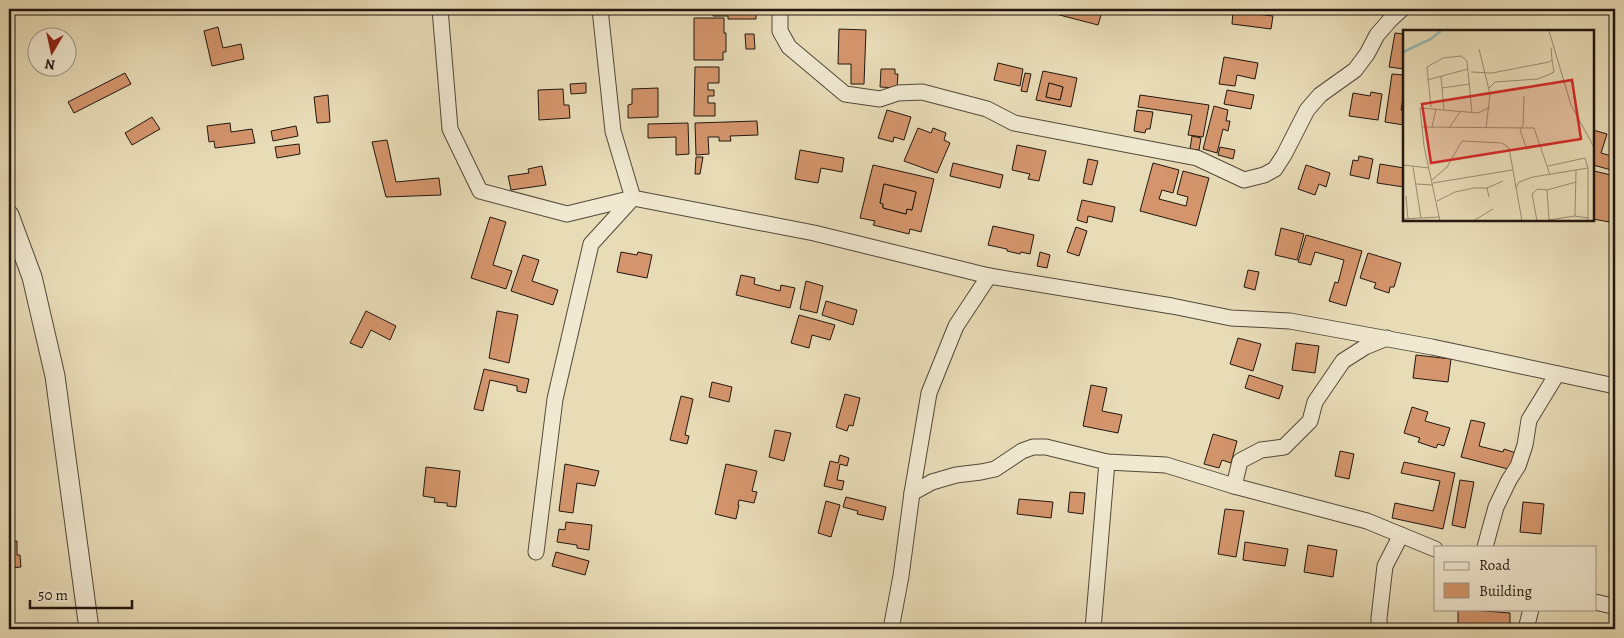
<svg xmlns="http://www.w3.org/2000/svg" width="1624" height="638" font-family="Alegreya,serif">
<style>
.building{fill:#d4956c;stroke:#21160f;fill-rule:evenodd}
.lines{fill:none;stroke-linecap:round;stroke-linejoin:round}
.minor-casing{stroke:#534839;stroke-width:17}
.tertiary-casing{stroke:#534839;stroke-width:21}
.minor{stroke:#f0e8d0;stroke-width:15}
.tertiary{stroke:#f0e8d0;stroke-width:19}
.inset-river{fill:none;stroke:#98bab5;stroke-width:2.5}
.inset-road{fill:none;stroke:#988d74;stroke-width:1}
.view{fill:#d62828;fill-opacity:0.15;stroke:#d62828;stroke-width:2.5}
.inset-edge{fill:none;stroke:#21160f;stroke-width:2.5}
</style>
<rect width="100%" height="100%" fill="#e8dcb7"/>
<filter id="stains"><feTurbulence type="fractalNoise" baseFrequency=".004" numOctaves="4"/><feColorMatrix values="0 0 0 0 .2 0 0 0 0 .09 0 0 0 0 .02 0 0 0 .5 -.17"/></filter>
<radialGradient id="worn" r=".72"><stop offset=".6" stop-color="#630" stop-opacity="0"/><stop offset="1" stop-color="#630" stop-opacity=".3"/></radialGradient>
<!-- building -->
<g class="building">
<polygon points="713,9 756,9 756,19 728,19 728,16 713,16"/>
<polygon points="1049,9 1090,9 1102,12 1098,25 1048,12"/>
<polygon points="1233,11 1273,16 1271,29 1232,24"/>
<polygon points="694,18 724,18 724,33 726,33 726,52 723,52 723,60 694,60"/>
<polygon points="218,27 223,48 241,44 244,59 212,66 204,31"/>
<polygon points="839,29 866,30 864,84 851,84 851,64 838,64"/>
<polygon points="1395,33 1404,34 1404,69 1389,67"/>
<polygon points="745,34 754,34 755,49 746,49"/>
<polygon points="1224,57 1258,63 1255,79 1237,75 1235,86 1219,84"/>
<polygon points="998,63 1023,69 1020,86 994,80"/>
<polygon points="695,67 719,67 719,83 708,83 708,90 714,90 714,96 708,96 708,103 715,103 715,116 694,116"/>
<polygon points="881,69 895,69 895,74 898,74 897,88 880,87"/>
<path d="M1043,71L1077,78L1071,107L1036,100ZM1049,83L1063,87L1060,100L1046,97Z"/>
<polygon points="125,73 131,84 74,113 68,102"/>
<polygon points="1025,73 1031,74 1027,92 1021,91"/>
<polygon points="1392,74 1404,75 1404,92 1401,110 1404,110 1404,125 1385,122"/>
<polygon points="586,83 586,93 571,94 570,84"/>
<polygon points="1049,83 1063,87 1060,100 1046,97"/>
<polygon points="658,88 658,117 628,118 628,105 632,104 632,89"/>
<polygon points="563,89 564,105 569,105 570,118 539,120 538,90"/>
<polygon points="1227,90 1254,95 1251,109 1224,104"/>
<polygon points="1371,92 1382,94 1378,120 1349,116 1353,93 1370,96"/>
<polygon points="328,95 330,122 317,123 314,97"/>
<polygon points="1140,95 1209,105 1203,137 1188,135 1192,115 1138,107"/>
<polygon points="1214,106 1228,110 1226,121 1230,121 1228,131 1223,129 1217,153 1203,149"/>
<polygon points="887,110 911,117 904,140 894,137 893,142 878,138"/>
<polygon points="1137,110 1153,112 1150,129 1146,129 1145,133 1134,131"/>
<polygon points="152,117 160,129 132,145 125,133"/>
<polygon points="757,121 758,135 730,136 731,141 719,141 719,137 708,137 709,154 696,155 695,123"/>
<polygon points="230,123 231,132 252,129 255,143 215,148 214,141 209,142 207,126"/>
<polygon points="688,123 689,154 676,155 676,137 648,138 648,124"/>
<polygon points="296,126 298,136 273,141 271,131"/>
<polygon points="918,128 931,133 933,128 946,133 944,140 950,143 937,173 904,161"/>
<polygon points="1593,130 1607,134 1601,153 1615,157 1615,171 1593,165"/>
<polygon points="1192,136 1201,138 1199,150 1190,149"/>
<polygon points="387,140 396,182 439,178 441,195 386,197 372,142"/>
<polygon points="299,144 300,154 277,158 275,147"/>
<polygon points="1017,145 1046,151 1039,181 1028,179 1030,174 1012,170"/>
<polygon points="1220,147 1235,150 1233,159 1218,155"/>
<polygon points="800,150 844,158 842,172 821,168 818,183 795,179"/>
<polygon points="1359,156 1373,159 1369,179 1350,175 1353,160 1358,161"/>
<polygon points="696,157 703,157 700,174 695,174"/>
<polygon points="1088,159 1098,161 1092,185 1083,183"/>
<polygon points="953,163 1003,175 1000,188 950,176"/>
<polygon points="1153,163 1179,170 1173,193 1162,190 1159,199 1186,206 1188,197 1177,194 1183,171 1209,178 1196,226 1140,211"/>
<polygon points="1380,164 1404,168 1404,187 1377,183"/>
<path d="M873,165L934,179L921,232L910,229L909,234L873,225L875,221L860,218ZM884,184L916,192L912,210L907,209L906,214L883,208V204L880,203Z"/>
<polygon points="1306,165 1330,173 1326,187 1319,184 1315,195 1298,189"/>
<polygon points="542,166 546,185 511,190 508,176 529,173 528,169"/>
<polygon points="1594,171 1615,176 1615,223 1593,219"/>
<polygon points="884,184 916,192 912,210 907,209 906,214 883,208 883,204 880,203"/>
<polygon points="1082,200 1115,207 1112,222 1088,216 1087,223 1077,220"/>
<polygon points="490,217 506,222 493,265 512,271 506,289 471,278"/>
<polygon points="993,226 1034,235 1030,254 1021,252 1020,254 1007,251 1007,249 988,245"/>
<polygon points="1076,227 1087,231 1079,256 1067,252"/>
<polygon points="1281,228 1304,234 1297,260 1275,255"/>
<polygon points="1306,235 1362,251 1346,306 1329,301 1335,282 1338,283 1344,260 1315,252 1311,265 1298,262"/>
<polygon points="621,252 637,255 638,252 652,255 647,278 617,272"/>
<polygon points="1040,252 1050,255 1047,268 1037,266"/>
<polygon points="1368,253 1401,263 1394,287 1390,287 1389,293 1374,288 1376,283 1360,278"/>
<polygon points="523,255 539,260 532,281 558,290 553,305 511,291"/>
<polygon points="1248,270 1259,272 1255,290 1244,287"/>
<polygon points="741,275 755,278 754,284 780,291 781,285 795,288 790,308 736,295"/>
<polygon points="806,281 823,286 817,313 800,309"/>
<polygon points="826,301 857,310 853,325 822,315"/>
<polygon points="366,311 396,326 390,340 371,330 362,348 350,343"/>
<polygon points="497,311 518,315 509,363 489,358"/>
<polygon points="799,315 835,325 830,340 812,335 809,348 791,343"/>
<polygon points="1238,338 1261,344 1253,371 1230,364"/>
<polygon points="1296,343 1319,346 1315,373 1292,370"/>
<polygon points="1416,355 1451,359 1448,382 1413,378"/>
<polygon points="484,369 529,379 526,393 517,391 517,386 490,380 483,411 474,409"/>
<polygon points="1249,375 1283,386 1279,399 1245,388"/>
<polygon points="712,382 732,387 729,402 709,397"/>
<polygon points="1091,385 1107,388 1102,411 1122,415 1118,433 1083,426"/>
<polygon points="845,394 860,398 853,426 849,425 847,431 836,427"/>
<polygon points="681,396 693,399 685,435 689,436 687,444 670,440"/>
<polygon points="1412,407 1428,412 1425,421 1450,428 1444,446 1438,444 1436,448 1418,442 1420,438 1404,433"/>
<polygon points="1471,420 1485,423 1479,446 1503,452 1504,449 1516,453 1512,470 1461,457"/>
<polygon points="775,430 791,433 784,461 769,457"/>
<polygon points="1213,434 1237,441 1231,463 1222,460 1219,468 1204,464"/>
<polygon points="1340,451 1354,454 1349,479 1335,476"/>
<polygon points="840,455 849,458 847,466 840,464 837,480 844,481 842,490 824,486 830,461 838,463"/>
<polygon points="1404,462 1455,473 1443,529 1392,518 1395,503 1433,511 1440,481 1401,473"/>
<polygon points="565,464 599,471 595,486 577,483 573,513 559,511"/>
<polygon points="726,464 757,471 752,491 757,492 754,503 739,500 738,505 739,505 736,519 715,514"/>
<polygon points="426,467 460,471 456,507 447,506 447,503 434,502 435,498 423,496"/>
<polygon points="1460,480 1474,482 1465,528 1452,525"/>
<polygon points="1070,492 1085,493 1083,514 1068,512"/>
<polygon points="846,497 886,507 883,520 857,514 858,511 843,507"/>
<polygon points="1019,499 1053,502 1051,518 1017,514"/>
<polygon points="826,501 840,505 831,537 818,533"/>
<polygon points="1523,502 1544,504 1541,534 1520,532"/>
<polygon points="1225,509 1244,511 1236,557 1218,554"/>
<polygon points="9,520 12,520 12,541 17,541 17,555 20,555 21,567 9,568"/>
<polygon points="566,522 592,525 589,550 577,548 577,545 557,542 559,529 565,530"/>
<polygon points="1245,542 1288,549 1285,566 1243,560"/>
<polygon points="1308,545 1337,550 1333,577 1304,572"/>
<polygon points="556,552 589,561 585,575 552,566"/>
<rect x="9" y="598" width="4" height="26"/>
<polygon points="1458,609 1510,613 1510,626 1458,624"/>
</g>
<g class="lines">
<defs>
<g id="minor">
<polyline points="440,9 450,129 480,191 567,214 633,198 814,233 989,276 1172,306 1231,318 1290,321 1432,347 1615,386"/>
<polyline points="780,9 780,31 789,47 845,94 880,99 898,93 922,92 987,109 1014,123 1197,158 1244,180 1264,175 1275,169 1284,155 1307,110 1320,95 1355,70 1367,54 1377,35 1390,20 1402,9"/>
<polyline points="1234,486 1240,461 1261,450 1284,447 1310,421 1315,402 1343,361 1365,347 1387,338"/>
<polyline points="912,493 932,482 956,475 981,472 995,469 1022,451 1033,447 1046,447 1107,462 1166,465 1234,486 1367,521 1435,549"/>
<polyline points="1485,547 1496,507 1509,480 1518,466 1525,445 1529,420 1557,374"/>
<polyline points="536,552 555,399 591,244 633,198 613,131 600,9"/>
<polyline points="1595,602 1608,605 1615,605"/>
<polyline points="891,629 901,576 912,493 929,393 956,326 989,276"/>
<polyline points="1093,629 1107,462"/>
<polyline points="1379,629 1379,618 1385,566 1401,535"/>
<polyline points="1526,629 1531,609"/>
</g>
<polyline id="tertiary" points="9,215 32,277 55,376 89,629"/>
</defs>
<!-- minor casing -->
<use href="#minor" class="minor-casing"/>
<!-- tertiary casing -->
<use href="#tertiary" class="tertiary-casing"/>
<!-- minor -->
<use href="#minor" class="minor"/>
<!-- tertiary -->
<use href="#tertiary" class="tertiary"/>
</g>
<!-- overview -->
<g transform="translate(1403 30)">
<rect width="191" height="191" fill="#e8dcb7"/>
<path class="inset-river" d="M0,22L28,9L38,1"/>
<path class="inset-road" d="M146,1L168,75L192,119M76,19L87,64L83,98M68,42L89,43L146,32L149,30L148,18M38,46L41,80M24,50L65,39M39,58L67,54M86,58L92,52L135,49L147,44L151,42L149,30M121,66L120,95L117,100L123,117L138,115M28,77L24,37L40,28L58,26L64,31L69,83M19,97L131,98L147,145M29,97L33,79M46,98L57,82M0,135L26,138M145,136L182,128L185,138V191M10,137L18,188M29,150L44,137L59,111L99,113L106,118L119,191M30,153L109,140M13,154L30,155M84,158L100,151M113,158L116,152L130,147L185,138M3,166L5,189M34,171L52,162L71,158H84L86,167M172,186L173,140M0,189L36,187M146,190L144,160L173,152M146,190L172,186L185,188M37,191L21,116L17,78L75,83L87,77M70,191L90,179M134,191L129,164L135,159L144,160"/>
<path class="view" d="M169,50L178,109L28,133L19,74Z"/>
<rect width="191" height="191" class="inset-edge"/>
</g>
<!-- margin -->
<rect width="1624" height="638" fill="none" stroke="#e8dcb7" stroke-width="30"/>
<rect x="10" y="10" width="1604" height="618" fill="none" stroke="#21160f" stroke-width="2.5"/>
<rect x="15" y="15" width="1594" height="608" fill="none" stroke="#21160f"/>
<!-- legend -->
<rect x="1434" y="546" width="162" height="65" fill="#f0e8d0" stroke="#9d9483"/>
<rect x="1444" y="562" width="25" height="8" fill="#f0e8d0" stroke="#9d9483"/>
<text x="1479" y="570" font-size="15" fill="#21160f">Road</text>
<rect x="1444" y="583" width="25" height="15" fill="#d4956c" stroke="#9d9483"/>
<text x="1479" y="596" font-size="15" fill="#21160f">Building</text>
<!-- north arrow -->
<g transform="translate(52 52) rotate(189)"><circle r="24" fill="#f0e8d0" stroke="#9d9483"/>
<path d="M0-4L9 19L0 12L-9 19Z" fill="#8f2418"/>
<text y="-8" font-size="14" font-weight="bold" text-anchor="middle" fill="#21160f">N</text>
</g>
<!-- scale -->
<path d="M30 600v8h102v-8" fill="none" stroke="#21160f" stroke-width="2.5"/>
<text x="38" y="600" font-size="15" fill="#21160f" stroke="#f0e8d0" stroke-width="4" paint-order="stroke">50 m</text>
<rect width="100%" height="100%" filter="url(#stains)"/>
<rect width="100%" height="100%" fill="url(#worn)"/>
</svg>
